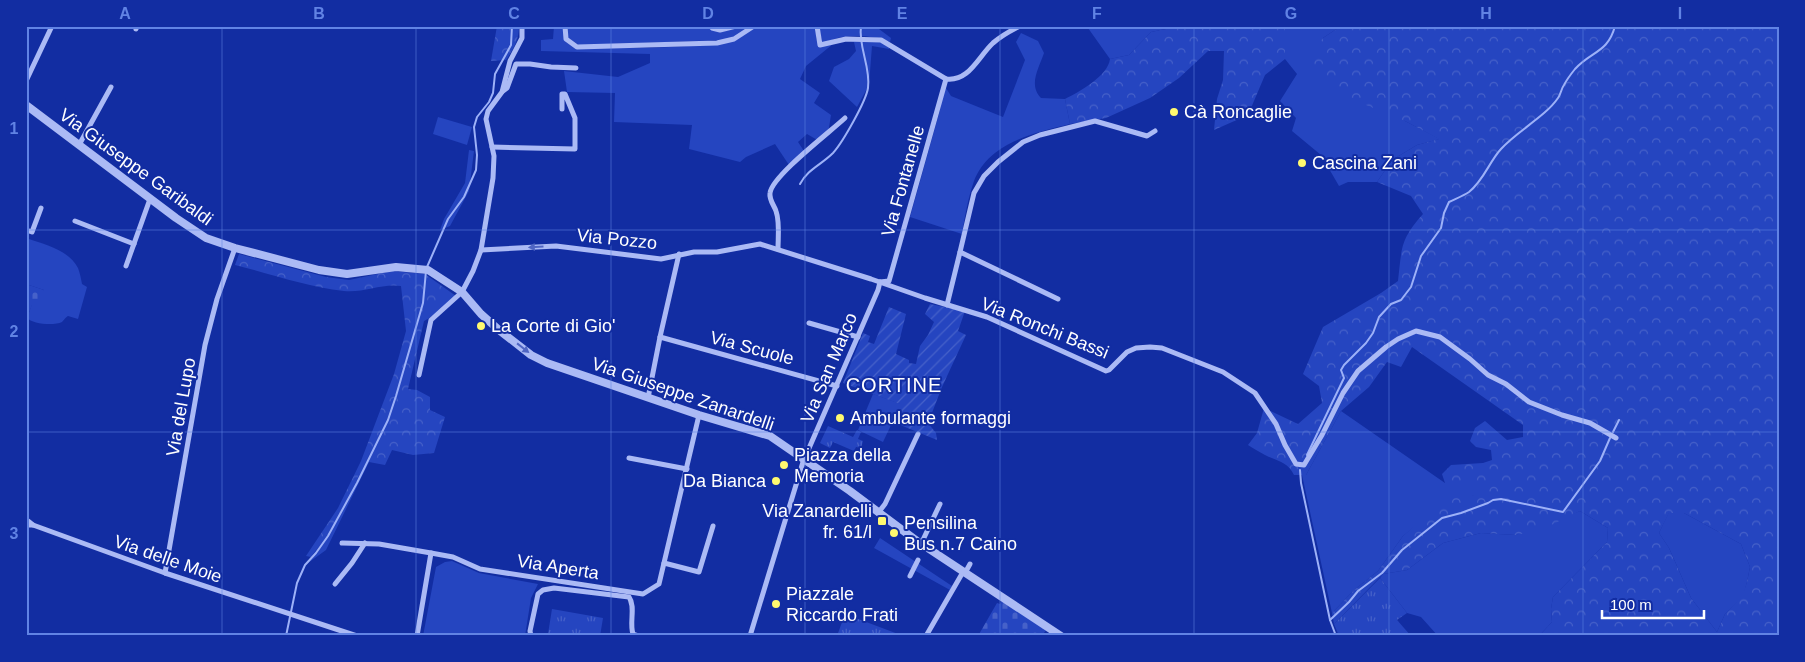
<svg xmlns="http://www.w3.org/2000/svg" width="1805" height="662" font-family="Arial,sans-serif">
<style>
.grass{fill:#2545c0}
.forest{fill:url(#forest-crowns);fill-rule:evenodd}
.cemetery{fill:url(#cemetery-stones)}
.park{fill:url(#park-tufts)}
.garden{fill:url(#garden-furrows)}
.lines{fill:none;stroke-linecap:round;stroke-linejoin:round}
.stream{stroke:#9db1f8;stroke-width:2}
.minor{stroke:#abbaf5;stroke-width:5}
.tertiary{stroke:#abbaf5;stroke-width:8}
.oneway{fill:#4f65c3}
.grid{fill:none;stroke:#6183e4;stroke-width:1;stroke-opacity:0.55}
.poi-dot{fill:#fff96f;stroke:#122da2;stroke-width:2}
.labels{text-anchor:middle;stroke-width:4;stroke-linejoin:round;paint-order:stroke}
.poi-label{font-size:18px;fill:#fff;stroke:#122da2;text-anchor:start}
.street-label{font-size:18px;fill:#fff;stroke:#122da2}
.quarter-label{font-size:20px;letter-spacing:1px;fill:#fff;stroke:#122da2}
.neatline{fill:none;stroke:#6183e4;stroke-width:2}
.grid-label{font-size:16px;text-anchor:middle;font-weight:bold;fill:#6183e4}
</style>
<defs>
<pattern id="forest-crowns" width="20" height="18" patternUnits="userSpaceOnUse" patternTransform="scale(1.25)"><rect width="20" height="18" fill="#2545c0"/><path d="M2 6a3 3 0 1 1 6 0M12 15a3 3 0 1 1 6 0" fill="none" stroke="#4661c9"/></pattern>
<pattern id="cemetery-stones" width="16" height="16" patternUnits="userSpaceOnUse" patternTransform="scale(1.25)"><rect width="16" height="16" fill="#2545c0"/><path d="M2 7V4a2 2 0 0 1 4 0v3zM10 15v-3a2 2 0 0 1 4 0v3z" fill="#4661c9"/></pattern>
<pattern id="park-tufts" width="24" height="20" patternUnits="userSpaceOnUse" patternTransform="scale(1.25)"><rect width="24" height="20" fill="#2545c0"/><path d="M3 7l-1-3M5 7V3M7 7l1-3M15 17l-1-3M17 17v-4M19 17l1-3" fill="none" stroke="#4661c9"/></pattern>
<pattern id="garden-furrows" width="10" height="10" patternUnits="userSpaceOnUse" patternTransform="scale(1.25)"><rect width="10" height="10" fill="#2545c0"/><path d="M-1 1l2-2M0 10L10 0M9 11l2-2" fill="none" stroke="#4661c9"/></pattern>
</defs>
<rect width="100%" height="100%" fill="#122da2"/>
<!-- grass -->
<g class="grass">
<polygon points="554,26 564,26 566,42 576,48 649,48 709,45 734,41 758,26 815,26 817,42 819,46 833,44 806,66 800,79 820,93 814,103 831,115 828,134 819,141 807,134 798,142 804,151 791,168 775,144 746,157 740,162 689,149 692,125 614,122 615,93 567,92 564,71 618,77 650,63 650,54 541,51 541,40 553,39"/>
<polygon points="568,26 709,26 721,32 742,26 752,26 737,36 724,40 579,45 567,37"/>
<path d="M819,26H875L891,38L890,42C875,36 858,35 842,37C835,38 829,42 822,42Z"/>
<polygon points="1064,26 1181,26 1151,32 1129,55 1110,59 1088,28"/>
<polygon points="1285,26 1341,26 1323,38 1405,121 1440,139 1417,145 1392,160 1377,182 1348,182 1339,186 1321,155 1292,131 1296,118 1280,101 1297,74 1285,59"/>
<path d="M1021,33L1038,41L1044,53C1039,68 1028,85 1041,98L1065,99L1070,124C1035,133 989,142 974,181C968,198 965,216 962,234L910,217L940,110L942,96L946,88L951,96L1003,117L1025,60L1016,42Z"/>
<polygon points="847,40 881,42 889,47 889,49 872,46 869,85 857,107 829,81 834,67 849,59 856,51 854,42"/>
<polygon points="438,117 472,127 467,145 433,134"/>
<polygon points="469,150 474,151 469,191 450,226 440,230 444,219 465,183"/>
<path d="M26,238C44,244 69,250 78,268C80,273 81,279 82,284L87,287L78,319L68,316C66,317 63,321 62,322C54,326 32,324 27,318L32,304L44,290L26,284Z"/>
<polygon points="873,394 901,404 883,442 858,430"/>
<polygon points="1341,411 1445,483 1474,483 1474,495 1424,519 1403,536 1378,571 1354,590 1332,613 1302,475 1306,475"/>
<polygon points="372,449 369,462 326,550 308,563 319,545"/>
<polygon points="1580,511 1608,528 1607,542 1553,597 1551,609 1552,622 1539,636 1438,636 1421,617 1407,613 1380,578 1383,574 1407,570 1443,543 1481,533 1516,535"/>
<polygon points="1669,512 1684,513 1741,544 1750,567 1747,582 1743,597 1725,614 1717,632 1691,598 1669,548 1659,533"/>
<polygon points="880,538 952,586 950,590 874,548"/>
<polygon points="452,561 479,573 538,584 531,598 525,636 423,636 436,567 445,562"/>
</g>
<!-- forest -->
<g class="forest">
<path d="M497,26H519C519,40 513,50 506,60L491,61Z"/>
<path d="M1181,26H1285V59L1265,75L1248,115L1214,130L1217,99L1223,80L1224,51H1208L1179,78L1150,98L1106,118L1070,124L1065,99C1079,92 1108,76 1110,59L1129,55L1151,32Z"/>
<path d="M1341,26H1779V636H1539L1552,622L1551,609L1553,597L1607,542L1608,528L1580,511L1541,530L1516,535L1481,533L1443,543L1407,570L1383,574L1334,624L1332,613L1354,590L1378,571L1403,536L1445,499L1474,495V483H1445L1442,474L1451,465L1483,463L1492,460L1491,450L1476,447L1470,441L1475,428L1485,421L1507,440L1523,437V425L1412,347L1401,367L1387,362L1369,387L1341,411L1306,475H1294C1288,462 1277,461 1265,455C1259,452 1253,448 1248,445L1257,433L1264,408L1298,424L1322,403L1319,386L1303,374L1323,327L1381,293L1398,281C1402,247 1400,240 1423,214L1411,196L1377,182L1392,160L1417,145L1439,139L1405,121L1344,96L1310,71L1308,57L1323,38ZM1669,513H1684L1741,544L1750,567L1747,582L1742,597L1725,614L1717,632L1691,598L1669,548L1659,533Z"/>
<path d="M239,254L326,277L349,280L392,271L425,274L456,296C446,304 435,316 424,321L408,389L417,390L430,397V410L445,417L434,453L413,455L392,450L385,465L369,462L371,451L333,526L311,557L306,556L338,508L361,461L394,374L406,331L401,286C382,283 364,293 344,291C307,287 271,274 235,265Z"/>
</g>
<!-- cemetery -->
<g class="cemetery">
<polygon points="26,284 44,290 39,307 32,305 26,320"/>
<polygon points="1002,601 1046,630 1042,636 978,636 997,603 1000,604"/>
</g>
<!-- park -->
<g class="park">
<polygon points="828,426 853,437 857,430 861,432 858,439 863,441 861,448 856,447 854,451 833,442 830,448 820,443"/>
<polygon points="1380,578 1407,613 1397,620 1411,636 1339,636 1334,624"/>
<polygon points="552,609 603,618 600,636 552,636 548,634"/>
<polygon points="845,614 898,634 898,636 837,636"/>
</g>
<!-- garden -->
<polygon class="garden" points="930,304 965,311 958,331 966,335 942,387 928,423 936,433 937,440 893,422 900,404 843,383 863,333 870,336 868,342 874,344 889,307 906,314 896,354 909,360 909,363 916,364 920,346 928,335 934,322 925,314"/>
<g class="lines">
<!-- stream -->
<g class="stream">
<path d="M800,184C808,169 821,165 833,153C843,142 866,101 868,88C871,67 858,47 861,26"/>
<polyline points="427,267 448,219 464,197 476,170 477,155 474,127 477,117 489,102 493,93 495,74 511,45 512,26"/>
<polyline points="1613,432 1619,420"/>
<path d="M1307,455L1344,378L1341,370L1344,365L1366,343L1373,333L1379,317L1391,304L1401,300L1411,287L1421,256L1441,228L1444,213L1449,202C1455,199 1463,196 1469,192C1484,180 1489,162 1501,149C1517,131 1545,117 1558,98C1561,94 1561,89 1564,85C1567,79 1571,74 1575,69C1591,51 1608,53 1615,26"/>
<polyline points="1300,470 1301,483 1330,620"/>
<polyline points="286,636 297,583 305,565 316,553 328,536 357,483 388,420 396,396 423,303 426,271"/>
<polyline points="1336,636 1330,620 1349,602 1358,591 1382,573 1402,550 1442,518 1461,513 1488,503 1493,500 1501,499 1563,512 1600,461 1610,438"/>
</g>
<!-- minor -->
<g class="minor">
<polyline points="565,26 566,39 577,47 717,43 734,39 754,26"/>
<polyline points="711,26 712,28 720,30 736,26"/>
<polyline points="817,26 820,45 846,39 881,40 946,79"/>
<polyline points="136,29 137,26"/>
<polyline points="26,81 52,26"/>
<polyline points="503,91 507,88 516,64 530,64 551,67 576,68"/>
<polyline points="79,145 111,87"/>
<polyline points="492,147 575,149 575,118 565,94 562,94 562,109"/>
<polyline points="75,221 134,244"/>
<polyline points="26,230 32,232 41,208"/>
<path d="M778,249C778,238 780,222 776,211C774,205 769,200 770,193C772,176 830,132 845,118"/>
<polyline points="481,250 556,246 661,259 694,252 717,252 760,244 871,279 925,298 987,317 1106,371 1109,370 1127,352 1136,348 1150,347 1162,348 1223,372 1255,393 1276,424 1285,445 1296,464 1304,465 1322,435 1343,393 1358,371 1386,347 1398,339 1416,331 1440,337 1470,359 1488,375 1506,384 1529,402 1562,415 1590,423 1616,438"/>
<polyline points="960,252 974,193 984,176 998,162 1023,142 1040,135 1095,121 1147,136 1155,131"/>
<polyline points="126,266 150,199"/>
<path d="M880,282L889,281L946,79C969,82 978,57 993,43C1001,36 1010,31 1020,26"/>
<polyline points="947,305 960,252 1058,299"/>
<polyline points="809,323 858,337"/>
<polyline points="660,337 837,386"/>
<polyline points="419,375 431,320 462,292 473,271 481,250 493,178 494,156 486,119 488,111 502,92 510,61 522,38 522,26"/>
<polyline points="648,398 660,337 679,254"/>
<polyline points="629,458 687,469"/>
<polyline points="878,513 885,504 918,434"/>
<polyline points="27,525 33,525 28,521"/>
<polyline points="33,525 165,573 357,636"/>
<polyline points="342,543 379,544 431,553"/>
<polyline points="921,544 940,504"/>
<polyline points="664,563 699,572 713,526"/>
<polyline points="165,573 205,345 217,299 235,248"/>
<polyline points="965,573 970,564"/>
<polyline points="910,576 918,560"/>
<polyline points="335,584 352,563 365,543"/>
<polyline points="417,636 431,553 453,557 480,569 643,594 659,584 699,415"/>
<path d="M531,636L530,631L538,594L543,590L554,588L629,597C636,607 629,622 633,634L639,636"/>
<polyline points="750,636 803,462 878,290 880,282"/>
<polyline points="926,636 963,572"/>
</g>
<!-- tertiary -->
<polyline class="tertiary" points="26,105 176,218 206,238 235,248 319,270 347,274 396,267 428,270 462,292 481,314 499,330 531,355 547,363 699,415 770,436 850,491 917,541 1061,636"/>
</g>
<!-- one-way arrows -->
<defs><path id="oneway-solid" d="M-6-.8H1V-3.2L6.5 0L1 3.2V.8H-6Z" transform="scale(1.25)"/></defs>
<g class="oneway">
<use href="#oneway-solid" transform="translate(536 247) rotate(177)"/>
<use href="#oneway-solid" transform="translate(523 348) rotate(38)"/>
</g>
<!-- grid -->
<path class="grid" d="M222,26V636M416,26V636M611,26V636M805,26V636M1000,26V636M1194,26V636M1389,26V636M1583,26V636M26,230H1779M26,432H1779"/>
<!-- markers -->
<g class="poi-dot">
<circle cx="1174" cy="112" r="5"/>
<circle cx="1302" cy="163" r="5"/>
<circle cx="481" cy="326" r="5"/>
<circle cx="840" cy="418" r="5"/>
<circle cx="784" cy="465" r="5"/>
<circle cx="776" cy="481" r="5"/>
<rect x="877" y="516" width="10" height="10" rx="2.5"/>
<circle cx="894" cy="533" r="5"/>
<circle cx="776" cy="604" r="5"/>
</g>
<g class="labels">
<!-- poi labels -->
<g class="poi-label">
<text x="1184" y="118">Cà Roncaglie</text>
<text x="1312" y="169">Cascina Zani</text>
<text x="491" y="332">La Corte di Gio'</text>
<text x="850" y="424">Ambulante formaggi</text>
<text x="794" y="461">Piazza della<tspan x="794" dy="21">Memoria</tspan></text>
<text x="766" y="487" text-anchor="end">Da Bianca</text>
<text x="872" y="517" text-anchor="end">Via Zanardelli<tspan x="872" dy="21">fr. 61/l</tspan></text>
<text x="904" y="529">Pensilina<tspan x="904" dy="21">Bus n.7 Caino</tspan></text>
<text x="786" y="600">Piazzale<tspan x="786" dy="21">Riccardo Frati</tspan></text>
</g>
<!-- street labels -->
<g class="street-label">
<text transform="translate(136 167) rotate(36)" y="6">Via Giuseppe Garibaldi</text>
<text transform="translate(903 181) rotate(-74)" y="6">Via Fontanelle</text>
<text transform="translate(617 239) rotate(6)" y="6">Via Pozzo</text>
<text transform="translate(1045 328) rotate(22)" y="6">Via Ronchi Bassi</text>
<text transform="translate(752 348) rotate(15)" y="6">Via Scuole</text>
<text transform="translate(829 368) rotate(-67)" y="6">Via San Marco</text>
<text transform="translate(683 394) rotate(19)" y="6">Via Giuseppe Zanardelli</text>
<text transform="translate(181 407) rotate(-80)" y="6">Via del Lupo</text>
<text transform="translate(168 559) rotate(19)" y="6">Via delle Moie</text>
<text transform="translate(558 567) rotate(9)" y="6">Via Aperta</text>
</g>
<!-- quarter labels -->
<g class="quarter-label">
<text x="894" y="392">CORTINE</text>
</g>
</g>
<!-- border -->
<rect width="1805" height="662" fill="none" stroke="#122da2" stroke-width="55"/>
<!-- scale -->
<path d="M1602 610v8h102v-8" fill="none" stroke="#ffffff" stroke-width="2.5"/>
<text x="1610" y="610" font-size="15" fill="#ffffff" stroke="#122da2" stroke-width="4" paint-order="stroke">100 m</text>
<rect x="28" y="28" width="1750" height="606" class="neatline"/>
<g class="grid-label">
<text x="125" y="19">A</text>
<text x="319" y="19">B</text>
<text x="514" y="19">C</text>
<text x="708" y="19">D</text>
<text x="902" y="19">E</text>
<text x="1097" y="19">F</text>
<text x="1291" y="19">G</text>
<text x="1486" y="19">H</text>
<text x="1680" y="19">I</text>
<text x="14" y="134">1</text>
<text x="14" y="337">2</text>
<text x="14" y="539">3</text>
</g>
</svg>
